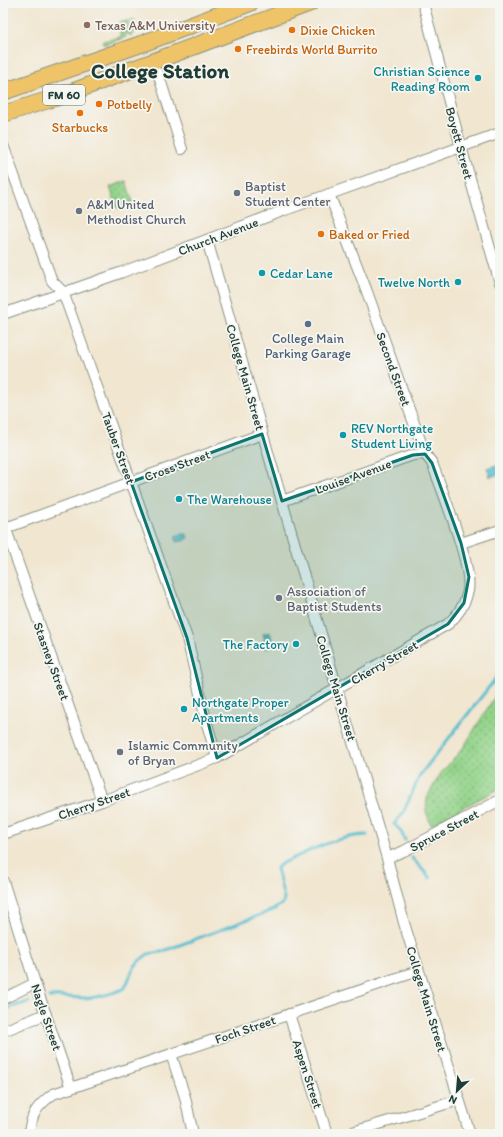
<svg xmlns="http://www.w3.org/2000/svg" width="503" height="1137" font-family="Itim,sans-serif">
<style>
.green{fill:url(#green-dots);stroke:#59885e}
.water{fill:url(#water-ripples);stroke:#397e81}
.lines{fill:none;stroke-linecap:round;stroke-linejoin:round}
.stream{stroke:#53bece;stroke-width:3}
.street-casing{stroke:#889282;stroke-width:12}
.primary-casing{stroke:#889282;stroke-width:18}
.street{stroke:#fff;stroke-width:10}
.primary{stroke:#efc469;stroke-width:16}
.marked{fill:#0f766e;fill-opacity:0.2;stroke:#0f766e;stroke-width:3;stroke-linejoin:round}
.education-dot{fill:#8d6e63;stroke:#f6f6f2;stroke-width:1.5}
.food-dot{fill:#e8710a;stroke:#f6f6f2;stroke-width:1.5}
.culture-dot{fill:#0f9aa8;stroke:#f6f6f2;stroke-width:1.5}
.worship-dot{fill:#6b7280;stroke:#f6f6f2;stroke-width:1.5}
.service-dot{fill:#5c6f8a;stroke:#f6f6f2;stroke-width:1.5}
.labels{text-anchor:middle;stroke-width:3.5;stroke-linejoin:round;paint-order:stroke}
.shield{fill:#f6f6f2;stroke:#60746d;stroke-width:1}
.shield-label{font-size:12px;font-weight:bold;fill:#1f3d34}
.education-label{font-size:13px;fill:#785e54;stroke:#f6f6f2;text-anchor:start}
.food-label{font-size:13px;fill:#c56008;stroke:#f6f6f2;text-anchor:start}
.culture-label{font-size:13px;fill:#0d838f;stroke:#f6f6f2;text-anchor:start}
.street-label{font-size:13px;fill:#1f3d34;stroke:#f6f6f2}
.worship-label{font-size:13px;fill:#5b616d;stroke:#f6f6f2;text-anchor:start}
.service-label{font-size:13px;fill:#4e5e75;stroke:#f6f6f2}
.town-label{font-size:21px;font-weight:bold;fill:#1f3d34;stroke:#f6f6f2}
</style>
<defs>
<pattern id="green-dots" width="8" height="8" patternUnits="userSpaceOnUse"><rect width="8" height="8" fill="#93d389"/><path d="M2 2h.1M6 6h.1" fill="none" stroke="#77ac71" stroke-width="1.8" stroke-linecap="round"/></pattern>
<pattern id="water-ripples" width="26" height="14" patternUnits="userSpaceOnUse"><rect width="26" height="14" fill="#53bece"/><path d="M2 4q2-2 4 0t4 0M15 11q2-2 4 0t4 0" fill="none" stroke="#449ca8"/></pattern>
</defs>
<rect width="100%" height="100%" fill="#f6f6f2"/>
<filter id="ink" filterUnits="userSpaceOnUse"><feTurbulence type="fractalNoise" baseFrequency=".025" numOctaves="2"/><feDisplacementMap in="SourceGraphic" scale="8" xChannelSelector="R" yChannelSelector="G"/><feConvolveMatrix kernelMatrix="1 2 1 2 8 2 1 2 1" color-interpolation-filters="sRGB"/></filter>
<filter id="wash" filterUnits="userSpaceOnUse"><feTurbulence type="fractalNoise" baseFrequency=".012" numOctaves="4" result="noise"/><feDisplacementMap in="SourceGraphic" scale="16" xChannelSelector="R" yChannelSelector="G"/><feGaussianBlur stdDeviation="0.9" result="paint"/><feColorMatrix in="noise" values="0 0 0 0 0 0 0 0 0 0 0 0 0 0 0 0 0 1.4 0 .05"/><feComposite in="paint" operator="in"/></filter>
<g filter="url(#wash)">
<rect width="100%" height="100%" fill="#f1e6d0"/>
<!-- green -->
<g class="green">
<polygon points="134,20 136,29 134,34 130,36 128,34 125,21"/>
<polygon points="120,22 124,22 126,37 104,45 103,41 121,37 118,24 120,24"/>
<polygon points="126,181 133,203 117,208 110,187"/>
<polygon points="500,688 500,788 431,825 426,811 427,797 441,773 463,748"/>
</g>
<!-- water -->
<g class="water">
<polygon points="496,465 499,474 490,477 487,468"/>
<polygon points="186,532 188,538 183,541 177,542 175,536"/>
<polygon points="270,632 274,646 265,649 262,641 265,640 263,634"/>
</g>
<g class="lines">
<!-- stream -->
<g class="stream">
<polyline points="405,840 400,830 394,824 403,813 420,775 493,682 500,671"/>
<polyline points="412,858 430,878"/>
<path d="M49,997C61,996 73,998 85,998C96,998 115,993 125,988L133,969L139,961L148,954L161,952L273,910L283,903L284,899L277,868L281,864C307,852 338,835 367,835"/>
<polyline points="3,1012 11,1007 29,1002"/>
</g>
</g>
</g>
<g filter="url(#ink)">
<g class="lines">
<defs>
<g id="street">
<polyline points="423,3 461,147 500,283"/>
<polyline points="158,73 182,149"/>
<polyline points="3,145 52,281 63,292 187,638 207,724 217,758"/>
<polyline points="207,240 282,501 387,858 404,923 470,1134"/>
<polyline points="3,314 120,273 285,210 500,133"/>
<polyline points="282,501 413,455 425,454"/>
<polyline points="3,521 102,801"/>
<polyline points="3,529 262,434"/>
<polyline points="461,543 500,530"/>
<path d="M3,834L102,801L217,758L448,624C458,615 465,605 468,591C470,580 467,570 465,560C457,527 444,495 432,463L425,454L366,289L329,194"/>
<polyline points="387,858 404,851 500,800"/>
<polyline points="3,881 35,983 71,1088"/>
<polyline points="3,999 35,983"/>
<polyline points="289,1014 327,1134"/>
<polyline points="3,1031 46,1014"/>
<polyline points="171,1054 185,1097 193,1134"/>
<path d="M29,1134C31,1114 37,1106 53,1094L418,971"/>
<polyline points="346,1134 459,1100"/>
</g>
<g id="primary">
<polyline points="3,92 144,43 250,3"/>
<polyline points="3,114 61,96 310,3"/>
</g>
</defs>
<!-- street casing -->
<use href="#street" class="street-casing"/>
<!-- primary casing -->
<use href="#primary" class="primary-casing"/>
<!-- street -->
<use href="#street" class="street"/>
<!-- primary -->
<use href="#primary" class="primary"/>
</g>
</g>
<!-- marked area -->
<path class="marked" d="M262,434L282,501L413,455L425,454L432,463L461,543L469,577L464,603L448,624L217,758L187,638L131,482Z"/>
<!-- markers -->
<circle class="education-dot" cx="87" cy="25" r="4"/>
<g class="food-dot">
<circle cx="292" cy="30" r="4"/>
<circle cx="238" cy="49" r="4"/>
<circle cx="99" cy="104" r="4"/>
<circle cx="80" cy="113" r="4"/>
<circle cx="321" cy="234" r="4"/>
</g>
<g class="culture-dot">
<circle cx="478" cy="78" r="4"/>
<circle cx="262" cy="273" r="4"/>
<circle cx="458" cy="282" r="4"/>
<circle cx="343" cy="435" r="4"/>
<circle cx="179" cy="499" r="4"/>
<circle cx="296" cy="644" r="4"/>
<circle cx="184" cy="709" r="4"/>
</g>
<g class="worship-dot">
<circle cx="237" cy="193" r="4"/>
<circle cx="79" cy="211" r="4"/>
<circle cx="279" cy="598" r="4"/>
<circle cx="120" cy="752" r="4"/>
</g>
<circle class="service-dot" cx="308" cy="324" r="4"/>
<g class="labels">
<!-- shield labels -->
<rect class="shield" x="43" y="85" width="42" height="20" rx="3"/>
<g class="shield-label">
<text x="64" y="99">FM 60</text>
</g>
<!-- education labels -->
<g class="education-label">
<text x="95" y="30">Texas A&amp;M University</text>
</g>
<!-- food labels -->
<g class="food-label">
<text x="300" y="35">Dixie Chicken</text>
<text x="246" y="54">Freebirds World Burrito</text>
<text x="107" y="109">Potbelly</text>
<text x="80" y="132" text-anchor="middle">Starbucks</text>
<text x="329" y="239">Baked or Fried</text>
</g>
<!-- culture labels -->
<g class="culture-label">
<text x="470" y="76" text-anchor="end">Christian Science<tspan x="470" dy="15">Reading Room</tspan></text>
<text x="270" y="278">Cedar Lane</text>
<text x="450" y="287" text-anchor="end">Twelve North</text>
<text x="351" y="433">REV Northgate<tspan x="351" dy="15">Student Living</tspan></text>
<text x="187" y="504">The Warehouse</text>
<text x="288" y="649" text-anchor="end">The Factory</text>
<text x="192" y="707">Northgate Proper<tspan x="192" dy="15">Apartments</tspan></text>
</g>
<!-- street labels -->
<g class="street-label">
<text transform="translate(460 143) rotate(75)" y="5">Boyett Street</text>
<text transform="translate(218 236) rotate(-21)" y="5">Church Avenue</text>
<text transform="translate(394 369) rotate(70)" y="5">Second Street</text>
<text transform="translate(246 377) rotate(74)" y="5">College Main Street</text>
<text transform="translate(119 448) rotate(70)" y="5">Tauber Street</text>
<text transform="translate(177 465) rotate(-20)" y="5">Cross Street</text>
<text transform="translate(353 476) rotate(-20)" y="5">Louise Avenue</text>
<text transform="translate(52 661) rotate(70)" y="5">Stasney Street</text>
<text transform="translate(384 662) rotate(-30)" y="5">Cherry Street</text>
<text transform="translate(337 688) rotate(73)" y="5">College Main Street</text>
<text transform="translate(94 803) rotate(-19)" y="5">Cherry Street</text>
<text transform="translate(444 830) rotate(-28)" y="5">Spruce Street</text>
<text transform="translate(427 999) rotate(73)" y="5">College Main Street</text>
<text transform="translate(47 1017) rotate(71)" y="5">Nagle Street</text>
<text transform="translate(245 1029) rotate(-19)" y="5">Foch Street</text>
<text transform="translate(308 1074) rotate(72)" y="5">Aspen Street</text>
</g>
<!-- worship labels -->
<g class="worship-label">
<text x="245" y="191">Baptist<tspan x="245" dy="15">Student Center</tspan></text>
<text x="87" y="209">A&amp;M United<tspan x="87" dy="15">Methodist Church</tspan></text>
<text x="287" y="596">Association of<tspan x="287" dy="15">Baptist Students</tspan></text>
<text x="128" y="750">Islamic Community<tspan x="128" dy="15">of Bryan</tspan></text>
</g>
<!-- service labels -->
<g class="service-label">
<text x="308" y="343">College Main<tspan x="308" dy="15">Parking Garage</tspan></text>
</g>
<!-- town labels -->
<g class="town-label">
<text x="160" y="78">College Station</text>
</g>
</g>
<!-- margin -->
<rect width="503" height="1137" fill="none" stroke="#f6f6f2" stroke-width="16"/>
<!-- north arrow -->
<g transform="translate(457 1091) rotate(206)" stroke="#f6f6f2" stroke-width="3" paint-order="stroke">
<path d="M0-3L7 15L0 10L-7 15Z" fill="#1f3d34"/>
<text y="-6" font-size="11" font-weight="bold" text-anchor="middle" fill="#1f3d34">N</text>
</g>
</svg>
